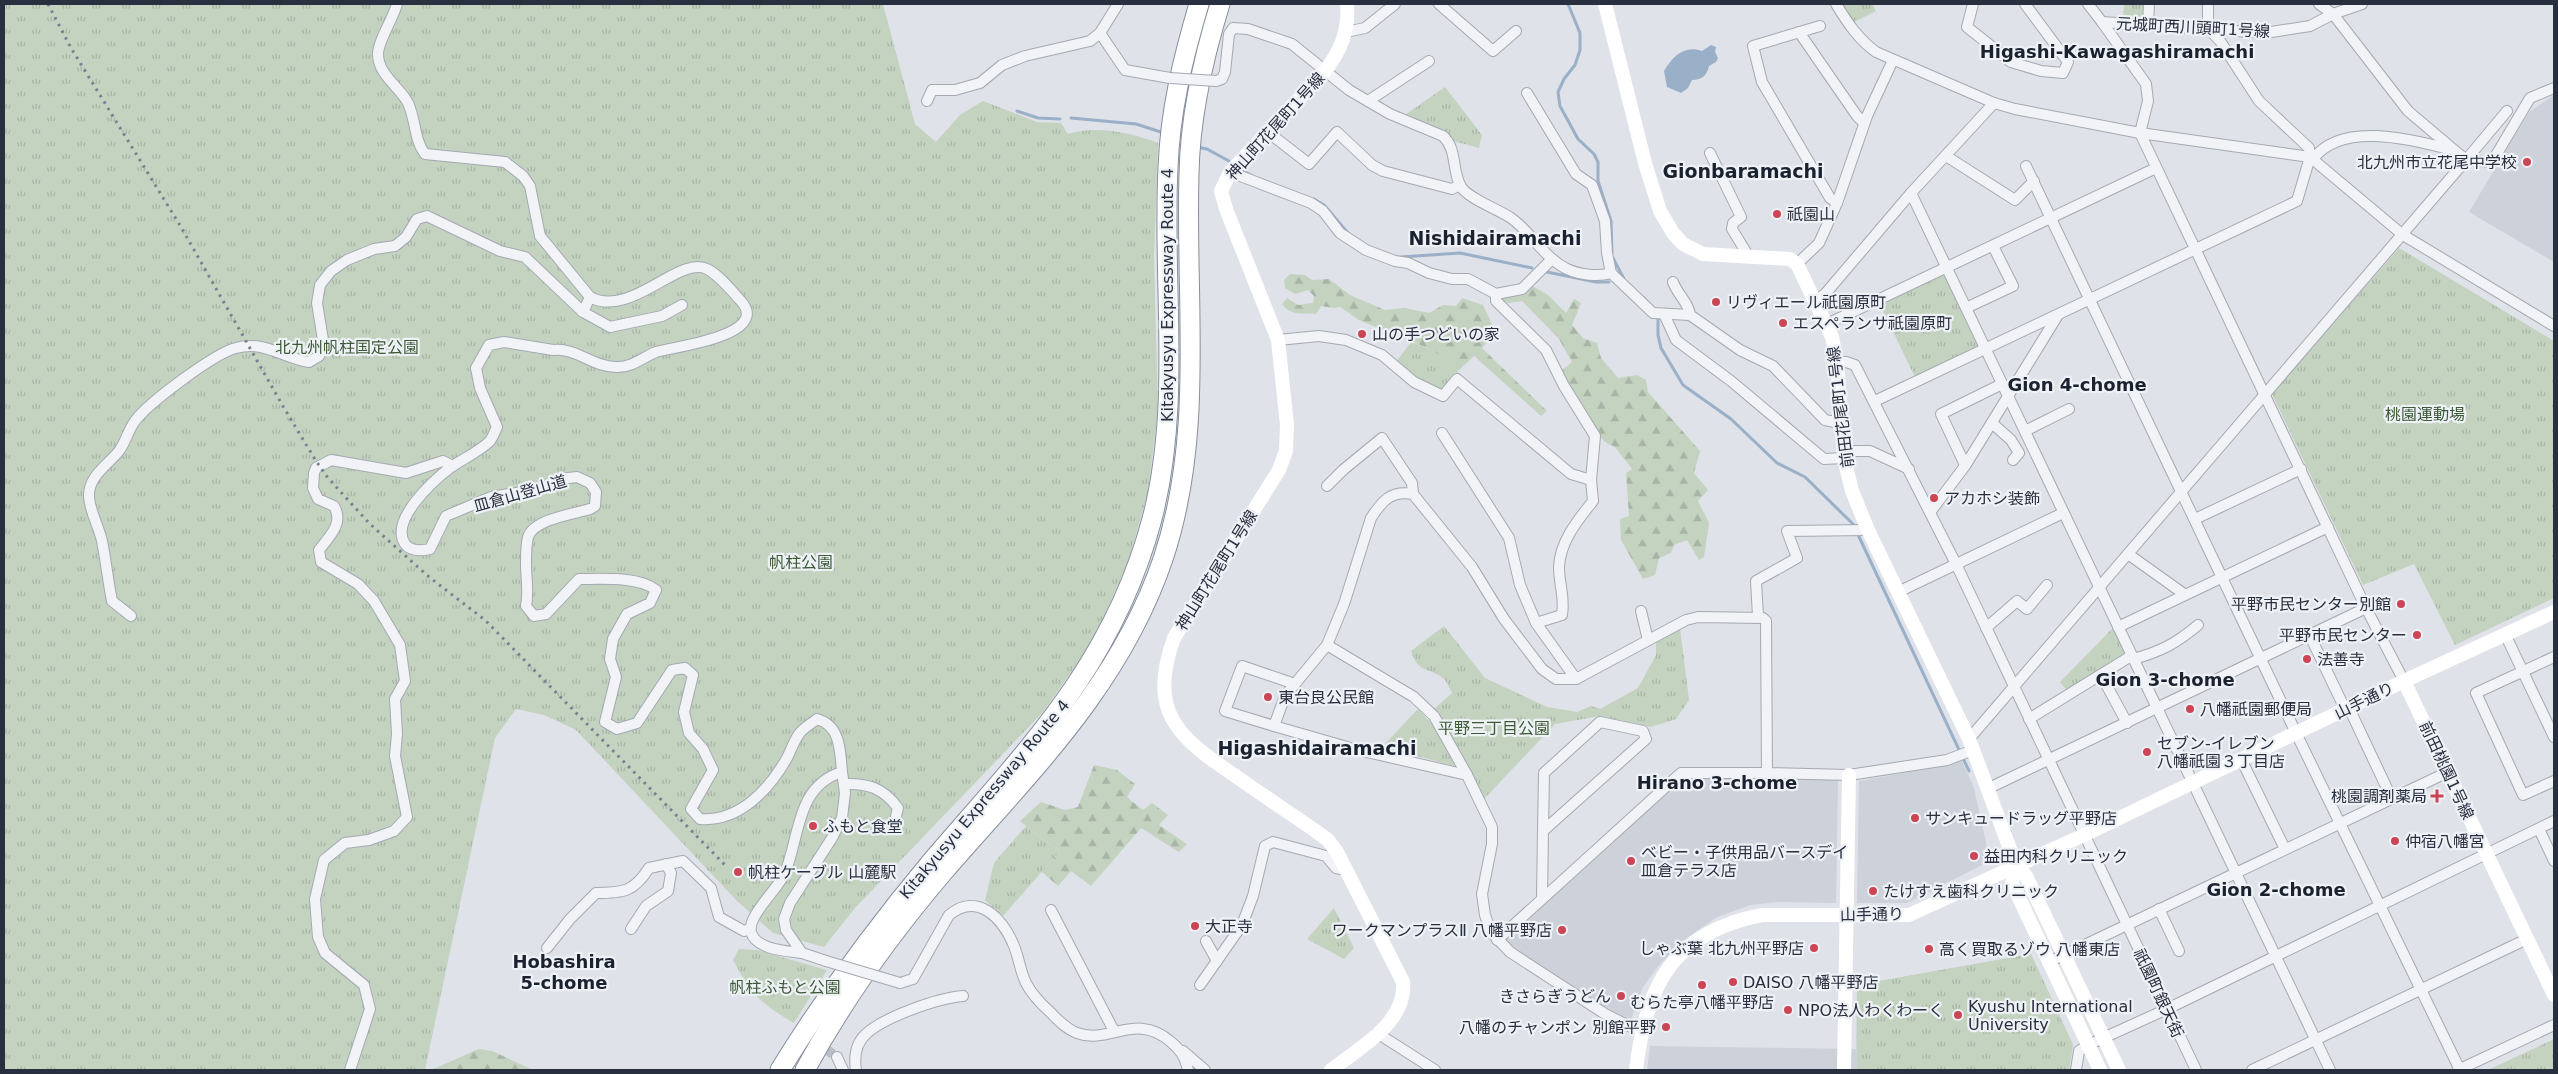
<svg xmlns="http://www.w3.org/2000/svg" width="2558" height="1074" font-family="'DejaVu Sans','Noto Sans JP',sans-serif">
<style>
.built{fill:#cdd1da}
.forest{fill:url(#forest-firs)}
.park{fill:url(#park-tufts)}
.water{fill:#9aafc8}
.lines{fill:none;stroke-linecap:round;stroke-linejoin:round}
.stream{stroke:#9aafc8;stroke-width:3}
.street-tunnel{stroke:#babec6;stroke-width:10;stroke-dasharray:10 5;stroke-linecap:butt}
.street-casing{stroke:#a4a9b2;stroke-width:12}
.highway-casing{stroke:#868f9e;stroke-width:21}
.street{stroke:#f1f3f6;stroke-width:10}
.secondary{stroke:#fff;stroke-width:14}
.highway{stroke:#fff;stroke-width:19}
.rail{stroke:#788191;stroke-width:3;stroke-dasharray:2.5 5;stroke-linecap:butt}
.street-bridge-casing{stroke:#a4a9b2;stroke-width:12;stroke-linecap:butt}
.street-bridge{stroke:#f1f3f6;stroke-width:10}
.poi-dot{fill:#cc4554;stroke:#eef1f5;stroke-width:2}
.labels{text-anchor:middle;stroke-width:4.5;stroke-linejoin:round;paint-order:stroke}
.street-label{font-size:16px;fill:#282f3f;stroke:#eef1f5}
.poi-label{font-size:16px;fill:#282f3f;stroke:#eef1f5;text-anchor:start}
.park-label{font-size:16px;fill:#3b5a35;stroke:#eef1f5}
.neighbourhood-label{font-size:18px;font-weight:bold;fill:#1a212f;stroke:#eef1f5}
.quarter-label{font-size:19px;font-weight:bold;fill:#1a212f;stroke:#eef1f5}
</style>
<defs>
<pattern id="forest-firs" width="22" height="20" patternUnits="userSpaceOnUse" patternTransform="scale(1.25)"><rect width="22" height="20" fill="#c4d2c0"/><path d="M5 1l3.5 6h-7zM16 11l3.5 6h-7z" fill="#a8b5a6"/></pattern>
<pattern id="park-tufts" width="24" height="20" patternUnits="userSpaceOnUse" patternTransform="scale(1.25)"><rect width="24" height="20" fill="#c4d2c0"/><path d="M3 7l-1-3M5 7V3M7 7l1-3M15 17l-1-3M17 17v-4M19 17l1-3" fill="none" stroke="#a8b5a6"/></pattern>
</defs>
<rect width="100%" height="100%" fill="#dfe2e8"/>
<!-- built -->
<g class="built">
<polygon points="2554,95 2554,262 2469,212 2529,112"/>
<polygon points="1961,759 1974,788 1990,861 1907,903 1857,903 1859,781 1948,765"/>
<polygon points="1684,777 1838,780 1836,903 1778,902 1751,905 1717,917 1684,940 1660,964 1643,987 1631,1019 1614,1014 1512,947 1505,938"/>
<polygon points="2031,954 2073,1045 2069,1070 1647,1070 1650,1046 1856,1049 1857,985"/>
</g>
<!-- forest -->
<g class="forest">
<path d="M1290,274L1305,275L1312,280L1329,279L1350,295L1385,310L1404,308L1429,313L1443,305L1456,306L1462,298L1483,305L1495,331L1482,348L1547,411L1541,416L1474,356L1458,371L1432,350L1359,320L1340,307L1334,308L1321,306L1316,314C1303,313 1290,316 1282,304L1287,298L1298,305L1313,303L1314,296L1308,290L1295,294L1285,288L1284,280Z"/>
<polygon points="1531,285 1548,295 1566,313 1574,299 1581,303 1572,325 1583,338 1597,343 1601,358 1618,378 1637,375 1646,380 1648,392 1700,451 1694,473 1708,490 1698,501 1709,523 1704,557 1699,560 1687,540 1674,545 1671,553 1659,558 1655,575 1643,579 1621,540 1620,519 1629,516 1626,473 1632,469 1615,447 1605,442 1599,435 1561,371 1572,362 1559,339 1522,301 1509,303 1500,300 1500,296 1521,295"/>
<polygon points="1094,765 1117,770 1135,784 1127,797 1143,810 1152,803 1168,815 1159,825 1187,844 1179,852 1141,828 1091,886 1071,871 1058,886 1042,872 1059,852 1020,821 1041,802 1065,810 1078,807"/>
<polygon points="479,1049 492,1051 533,1070 431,1070"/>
</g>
<!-- park -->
<g class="park">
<path d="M4,4H883L915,124L936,142L960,115L983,101L1037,122L1061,123L1068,134C1096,125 1131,133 1158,143L1154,258L1158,411L1148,492L1128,562L1093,641L1043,712L855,908L824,947L773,933L737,901L576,730L544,715L516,709L495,738L425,1070H4Z"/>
<polygon points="1843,4 1872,4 1876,11 1854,22"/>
<polygon points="2124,4 2145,4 2143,21 2123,20"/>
<polygon points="1445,87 1482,135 1479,148 1453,141 1445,132 1405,115"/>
<polygon points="2399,248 2554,341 2554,598 2455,645 2414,564 2363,585 2272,394"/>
<polygon points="1941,275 1947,277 1979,343 1976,349 1915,377 1880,305"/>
<polygon points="1411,342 1432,350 1458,371 1444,391 1414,378 1396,362"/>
<path d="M1444,626L1485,678L1547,707L1577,712L1591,706L1600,709L1638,688L1656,655V642L1680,628L1689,700L1676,719L1651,727L1600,716L1555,724L1484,799L1441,719L1433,710L1452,693C1450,689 1447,682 1444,679C1429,666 1419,675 1411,651Z"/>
<polygon points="2115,626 2127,654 2067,691 2060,682"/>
<polygon points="1418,709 1436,729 1455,766 1382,747"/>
<polygon points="1026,826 1059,852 1003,916 985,900 994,863"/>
<polygon points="1334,908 1354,948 1344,959 1307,939"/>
<path d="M739,949L757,950L827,970L794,1023C761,1004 751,994 733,960Z"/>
<polygon points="2031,954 2073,1045 2069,1070 1857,1070 1857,985"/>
<polygon points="2554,1039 2554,1070 2488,1070"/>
</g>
<!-- water -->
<path class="water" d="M1711,45L1716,47L1715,52L1718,58L1716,62L1709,66C1707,75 1702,80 1692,80L1688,88L1681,93L1667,87L1664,71C1673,56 1684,45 1702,51Z"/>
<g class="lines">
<!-- stream -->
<g class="stream">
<polyline points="1568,4 1580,33 1580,50 1575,65 1564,79 1558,92 1560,106 1578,139 1594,154 1598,162 1598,181 1611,221 1612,252"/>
<polyline points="1017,111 1038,118 1060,119"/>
<polyline points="1071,118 1136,124 1164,133"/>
<polyline points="1197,147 1207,149 1229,161"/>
<polyline points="1244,171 1252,176"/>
<polyline points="1314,199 1324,205 1348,233"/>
<polyline points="1401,257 1460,253 1532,268"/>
<polyline points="1613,258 1624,279"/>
<polyline points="1547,272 1596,282 1609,282"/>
<polyline points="1643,297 1656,311"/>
<polyline points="1658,316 1658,335 1661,348 1683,385 1731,419 1777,463 1805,477 1853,524 1969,771"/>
</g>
<!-- street-tunnel -->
<polyline class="street-tunnel" points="800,1031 837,1057"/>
<defs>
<g id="street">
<path d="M397,4C393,19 378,41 378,54C378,75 399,86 408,103C416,120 414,140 425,154L505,162L523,176L530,186L540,236L590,297C630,319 679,255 707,269C720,276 730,289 740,300C774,336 671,347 656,352C643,357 633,367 618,367C594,368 576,347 553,350L504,342L489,345L476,368L480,388L497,427C495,431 493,437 490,441C480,451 463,459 451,467C434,480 389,520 405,544C411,552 421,551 430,549L446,516L491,497L540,489L560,479L577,477L590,483L596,492L595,506L590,509C574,514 534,519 528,537C526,544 526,556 526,564C526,579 529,591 526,606L534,616L546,614L579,579C600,579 638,576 656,590L650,603L627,614L613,639L610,659L616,677L605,722L617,729L637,723L672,670L685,668L693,675L684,712L689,733L703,749L713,770L691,809L700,819C739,822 769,790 787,758C791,750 794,741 799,734C803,728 811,724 817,719C841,726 840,751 842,772C796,786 800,836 785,873C778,889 747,916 751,932C756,950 787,951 802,953"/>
<polyline points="1439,4 1493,51 1516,31"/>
<path d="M1836,4C1847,22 1858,39 1876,52L1994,103L2015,109L2140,133L2310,157L2403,235L2554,326"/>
<polyline points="1973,4 1967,27 2011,62 2041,71 2063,73 2068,62 2025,4"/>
<polyline points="2088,4 2102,22 2265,33 2310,26 2333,14 2362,4"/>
<polyline points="2319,4 2333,14 2408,111 2466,160 2507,111"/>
<polyline points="2102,22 2146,84 2148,101 2140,133 2366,608 2404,681"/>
<polyline points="2148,25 2149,4"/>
<polyline points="1820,26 1753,46 1762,82 1830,198 1837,203"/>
<polyline points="1346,32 1365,28 1395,4"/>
<polyline points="1799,32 1857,116 1864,123"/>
<polyline points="1100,33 1125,70 1170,78"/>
<path d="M1216,81L1222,79L1225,72L1229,34L1233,28L1248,29L1292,44L1349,90L1390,114L1443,136C1457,149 1452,169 1460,185C1466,198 1498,209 1511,218C1531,232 1544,258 1567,269C1580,275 1598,277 1611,273"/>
<polyline points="1527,93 1576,174 1592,185 1605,221 1607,253 1611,273 1653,313 1690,315"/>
<polyline points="927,101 932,90 955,90 980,83 1002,65 1025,56 1090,41 1100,33 1118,4"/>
<polyline points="1368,101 1429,61"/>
<polyline points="1268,132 1309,164 1337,132 1372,165 1383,171 1452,189 1460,185"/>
<polyline points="1710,153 1741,217 1733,223 1732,229 1749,257"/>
<polyline points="1946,156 2015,200 2034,181"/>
<path d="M2313,159C2341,121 2410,139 2449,149"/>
<polyline points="2026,166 2296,733 2460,1070"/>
<polyline points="1230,172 1311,203 1323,211 1340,233 1366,250 1395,261 1408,263 1429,273 1452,279 1468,279 1496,294 1522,289 1552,259"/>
<polyline points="1911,193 2330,1070"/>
<polyline points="1797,264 1819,243 1837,203 1867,116 1893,60"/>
<path d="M1673,282C1677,294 1689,303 1690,315L1740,350L1773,366L1825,420L1840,423"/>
<path d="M1496,294V301L1546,350L1564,386L1595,436L1591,480L1593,501C1578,520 1560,541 1559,567C1559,584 1565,598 1562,615L1536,623"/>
<polyline points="590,297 583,312 610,327 662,316 682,305"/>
<polyline points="1816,300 1825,294 1911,193 1994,103"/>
<polyline points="1966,308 2013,286 1993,246"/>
<polyline points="1664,314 1676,340 1731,381 1824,459 1844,458"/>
<polyline points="1827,324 2156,168"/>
<polyline points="1278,340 1319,336 1346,340 1382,355 1414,382 1443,396 1457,379 1571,474 1591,480"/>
<polyline points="1837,362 1846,362 1855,365 1956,564 2196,1070"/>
<polyline points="1875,401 2297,201 2310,157 2309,148 2259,101 2220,41 2208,28 2208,4"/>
<polyline points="1992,423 2011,440 2019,453 2013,460"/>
<polyline points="2025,431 2069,409"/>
<polyline points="1442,433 1509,538 1520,585 1536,623 1576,679"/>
<polyline points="1843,451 1870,451 1909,469"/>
<polyline points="1965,465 1941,414 2002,384"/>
<polyline points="1327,486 1343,470 1382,438 1412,483 1413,494"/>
<polyline points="1931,511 1965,466 2058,315"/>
<polyline points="2195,519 2301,469"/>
<polyline points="2128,554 2184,594"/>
<polyline points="1898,592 2063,513"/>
<polyline points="1641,611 1648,640"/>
<path d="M131,616L112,601C108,581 106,561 102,541C99,527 90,512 89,497C88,476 108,465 119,451C126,442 128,430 135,421C148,403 215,353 236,348C264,340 283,358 309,362L319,356L324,346L317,303L320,285L331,271L347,260L374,249L395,246L406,237L417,219L427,216L500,251L525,257L583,312"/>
<polyline points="1758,616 1756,581 1797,558 1787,531 1868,530"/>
<polyline points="2118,627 2328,527"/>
<polyline points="1986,628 2017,601 2027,609 2047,585"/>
<polyline points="2505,634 2554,737"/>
<polyline points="2310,636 2345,709"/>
<polyline points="1327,645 1414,697 1434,716 1467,775"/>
<polyline points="2554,657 2476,693 2523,795 2554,781"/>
<path d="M2133,659C2160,652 2177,643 2198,625"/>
<polyline points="2101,675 2127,723"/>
<polyline points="2349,708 2392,799"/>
<polyline points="2029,719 2131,656"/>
<polyline points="1274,726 1225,711 1242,666 1295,684"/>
<polyline points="1969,739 2466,160 2492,162 2530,98 2554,88"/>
<polyline points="2241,759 2285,849"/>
<path d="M844,784C868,783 883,788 898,808L896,816"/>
<polyline points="1987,789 2366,608"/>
<polyline points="2539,829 2554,861"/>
<polyline points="1542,898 1543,831 1646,739 1643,731 1600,722 1544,773 1543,831"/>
<polyline points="2159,909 2179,951"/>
<polyline points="1051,910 1114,1031"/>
<polyline points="631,929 646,906 668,891 671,873 666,864"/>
<polyline points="1497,940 1681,773 1767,773"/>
<polyline points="1206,941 1217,961"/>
<path d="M547,948L570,919L596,893C623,893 634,892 649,868L683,861L711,888L719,917L744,931L750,929"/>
<polyline points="826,961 802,953 786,930 784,919 790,903 832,838 842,818 845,793 842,772"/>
<polyline points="2049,962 2448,772"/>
<path d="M900,983L913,979L949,915C978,891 1003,919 1014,946C1019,958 1020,971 1026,983C1032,995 1040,1003 1050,1012C1058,1020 1066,1029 1077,1033C1109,1045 1136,1011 1171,1042C1181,1050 1185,1057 1188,1070"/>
<polyline points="1200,985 1242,925 1253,896 1265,846 1273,842 1326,856 1336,868 1346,870"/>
<path d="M1641,1032L1605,1014L1510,952L1491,932L1485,915L1482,894L1492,844V827L1467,775L1354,749L1274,726L1285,696L1327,645L1344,604L1371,518C1382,501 1391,490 1413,494L1472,567L1504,619L1542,669L1556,679H1576L1686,620L1698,617L1763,618L1766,621L1767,773L1849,775L1947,760L1973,750"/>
<polyline points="1377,1033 1435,1070"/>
<polyline points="1183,1051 1205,1070"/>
<polyline points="837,1057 843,1070"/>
<path d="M350,1070L370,1009L364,985L325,953L318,937L315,899L324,860L345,843L369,840L394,831L407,817L395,756L397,734L395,699L405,681L400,645L374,601L358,584L321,562L319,550C330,536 344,523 334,506L318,499L313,488L314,473L316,468L331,460L406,473L443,461L453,466"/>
<path d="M856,1070C854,1057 855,1044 866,1034C884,1017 938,998 963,996"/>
<polyline points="2076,1070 2079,1051 2088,1045 2167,1009 2554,821"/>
<polyline points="2252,1070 2527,939"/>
<polyline points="2458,1070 2554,1025"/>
</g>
<g id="highway">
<path d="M780,1070C825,997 876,928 931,862C1026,751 1113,666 1152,519C1182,404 1162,285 1168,168C1170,111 1183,58 1199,4"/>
<path d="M805,1070C844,998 892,932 945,870C1030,772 1120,686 1163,559C1205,434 1185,303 1189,174C1190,116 1203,59 1220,4"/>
</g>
</defs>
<!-- street casing -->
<use href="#street" class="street-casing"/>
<!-- highway casing -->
<use href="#highway" class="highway-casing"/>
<!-- street -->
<use href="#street" class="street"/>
<!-- secondary -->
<g class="secondary">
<polyline points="1605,4 1645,163 1660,211 1673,233 1683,244 1703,254 1790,259 1797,264 1832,337 1837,362 1844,458 1852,491 1868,530 1969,739 2016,865"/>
<polyline points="2404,681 2554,995"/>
<path d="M1331,1070C1359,1048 1407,1023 1403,982L1337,852L1328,840L1313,829C1286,811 1260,793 1234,775C1176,736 1148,711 1174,638L1279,470L1286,451L1287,425L1278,340L1226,209L1221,191L1230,172L1325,71C1341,50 1349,31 1347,4"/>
<path d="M1636,1070C1646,986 1672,932 1762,915H1909L2084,835L2404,681L2554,612"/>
<polyline points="1844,1070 1849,775"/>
<polyline points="2100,1070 2012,883 2016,865 2026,876 2119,1070"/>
</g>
<!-- highway -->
<use href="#highway" class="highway"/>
<!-- rail -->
<polyline class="rail" points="48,4 71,48 181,227 284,408 316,461 328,478 370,524 429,577 485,620 725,865"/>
<defs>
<g id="street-bridge">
<polyline points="1170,78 1216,81"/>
<polyline points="826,961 900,983"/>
</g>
</defs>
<!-- street-bridge casing -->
<use href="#street-bridge" class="street-bridge-casing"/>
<!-- street-bridge -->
<use href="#street-bridge" class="street-bridge"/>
</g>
<!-- markers -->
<g class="poi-dot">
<circle cx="2527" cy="162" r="5"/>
<circle cx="1777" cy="214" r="5"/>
<circle cx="1716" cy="302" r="5"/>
<circle cx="1783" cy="323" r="5"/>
<circle cx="1362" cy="334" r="5"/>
<circle cx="1934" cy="498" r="5"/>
<circle cx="2401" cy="604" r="5"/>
<circle cx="2417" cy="635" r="5"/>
<circle cx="2307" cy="659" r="5"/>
<circle cx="1268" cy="697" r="5"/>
<circle cx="2190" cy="709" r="5"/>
<circle cx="2147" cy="752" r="5"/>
<path d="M2434.5 788.5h5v5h5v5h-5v5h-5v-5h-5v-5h5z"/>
<circle cx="1915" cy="818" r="5"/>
<circle cx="813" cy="826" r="5"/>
<circle cx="2395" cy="841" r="5"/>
<circle cx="1974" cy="856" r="5"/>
<circle cx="1631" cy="861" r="5"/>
<circle cx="738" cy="872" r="5"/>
<circle cx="1873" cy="891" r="5"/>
<circle cx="1195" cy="926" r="5"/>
<circle cx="1562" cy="930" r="5"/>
<circle cx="1814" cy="948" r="5"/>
<circle cx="1929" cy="949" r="5"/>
<circle cx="1733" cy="982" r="5"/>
<circle cx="1702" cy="985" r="5"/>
<circle cx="1621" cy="996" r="5"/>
<circle cx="1788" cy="1010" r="5"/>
<circle cx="1958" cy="1015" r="5"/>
<circle cx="1666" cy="1027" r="5"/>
</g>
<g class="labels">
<!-- street labels -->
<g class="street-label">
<text transform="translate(2193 27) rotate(3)" y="6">元城町西川頭町1号線</text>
<text transform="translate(1275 126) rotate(-48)" y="6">神山町花尾町1号線</text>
<text transform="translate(1167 295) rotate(-90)" y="6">Kitakyusyu Expressway Route 4</text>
<text transform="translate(1840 407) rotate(-97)" y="6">前田花尾町1号線</text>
<text transform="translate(520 493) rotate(-16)" y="6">皿倉山登山道</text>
<text transform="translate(1216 570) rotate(-58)" y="6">神山町花尾町1号線</text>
<text transform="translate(2364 700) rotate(-26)" y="6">山手通り</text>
<text transform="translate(2447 770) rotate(65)" y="6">前田桃園1号線</text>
<text transform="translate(984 799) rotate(-50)" y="6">Kitakyusyu Expressway Route 4</text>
<text transform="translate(1872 914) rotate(-1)" y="6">山手通り</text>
<text transform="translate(2159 993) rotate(65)" y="6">祇園町銀天街</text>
</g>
<!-- poi labels -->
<g class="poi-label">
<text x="2517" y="168" text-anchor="end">北九州市立花尾中学校</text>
<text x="1787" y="220">祇園山</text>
<text x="1726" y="308">リヴィエール祇園原町</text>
<text x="1793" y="329">エスペランサ祇園原町</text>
<text x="1372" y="340">山の手つどいの家</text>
<text x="1944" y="504">アカホシ装飾</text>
<text x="2391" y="610" text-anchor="end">平野市民センター別館</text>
<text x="2407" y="641" text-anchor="end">平野市民センター</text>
<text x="2317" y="665">法善寺</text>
<text x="1278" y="703">東台良公民館</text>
<text x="2200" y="715">八幡祇園郵便局</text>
<text x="2157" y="749">セブン-イレブン<tspan x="2157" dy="18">八幡祇園３丁目店</tspan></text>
<text x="2427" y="802" text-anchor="end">桃園調剤薬局</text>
<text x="1925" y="824">サンキュードラッグ平野店</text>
<text x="823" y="832">ふもと食堂</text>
<text x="2405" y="847">仲宿八幡宮</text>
<text x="1641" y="858">ベビー・子供用品バースデイ<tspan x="1641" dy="18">皿倉テラス店</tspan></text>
<text x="1984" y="862">益田内科クリニック</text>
<text x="748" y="878">帆柱ケーブル 山麓駅</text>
<text x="1883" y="897">たけすえ歯科クリニック</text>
<text x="1205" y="932">大正寺</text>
<text x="1552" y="936" text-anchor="end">ワークマンプラスⅡ 八幡平野店</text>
<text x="1804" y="954" text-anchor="end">しゃぶ葉 北九州平野店</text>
<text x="1939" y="955">高く買取るゾウ 八幡東店</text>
<text x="1743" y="988">DAISO 八幡平野店</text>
<text x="1611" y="1002" text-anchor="end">きさらぎうどん</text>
<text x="1702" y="1008" text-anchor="middle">むらた亭八幡平野店</text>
<text x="1968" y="1012">Kyushu International<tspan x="1968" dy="18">University</tspan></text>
<text x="1798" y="1016">NPO法人わくわーく</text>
<text x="1656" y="1033" text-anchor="end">八幡のチャンポン 別館平野</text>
</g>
<!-- park labels -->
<g class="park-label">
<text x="347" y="353">北九州帆柱国定公園</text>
<text x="2425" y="420">桃園運動場</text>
<text x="801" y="568">帆柱公園</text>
<text x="1494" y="734">平野三丁目公園</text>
<text x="785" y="993">帆柱ふもと公園</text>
</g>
<!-- neighbourhood labels -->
<g class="neighbourhood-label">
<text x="2117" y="58">Higashi-Kawagashiramachi</text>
<text x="2077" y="391">Gion 4-chome</text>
<text x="2165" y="686">Gion 3-chome</text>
<text x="1717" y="789">Hirano 3-chome</text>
<text x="2276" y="896">Gion 2-chome</text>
<text x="564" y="968">Hobashira<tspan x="564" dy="21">5-chome</tspan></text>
</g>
<!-- quarter labels -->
<g class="quarter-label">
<text x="1743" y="178">Gionbaramachi</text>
<text x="1495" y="245">Nishidairamachi</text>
<text x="1317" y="755">Higashidairamachi</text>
</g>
</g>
<!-- border -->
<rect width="2558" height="1074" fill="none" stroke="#282f3f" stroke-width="10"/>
</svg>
